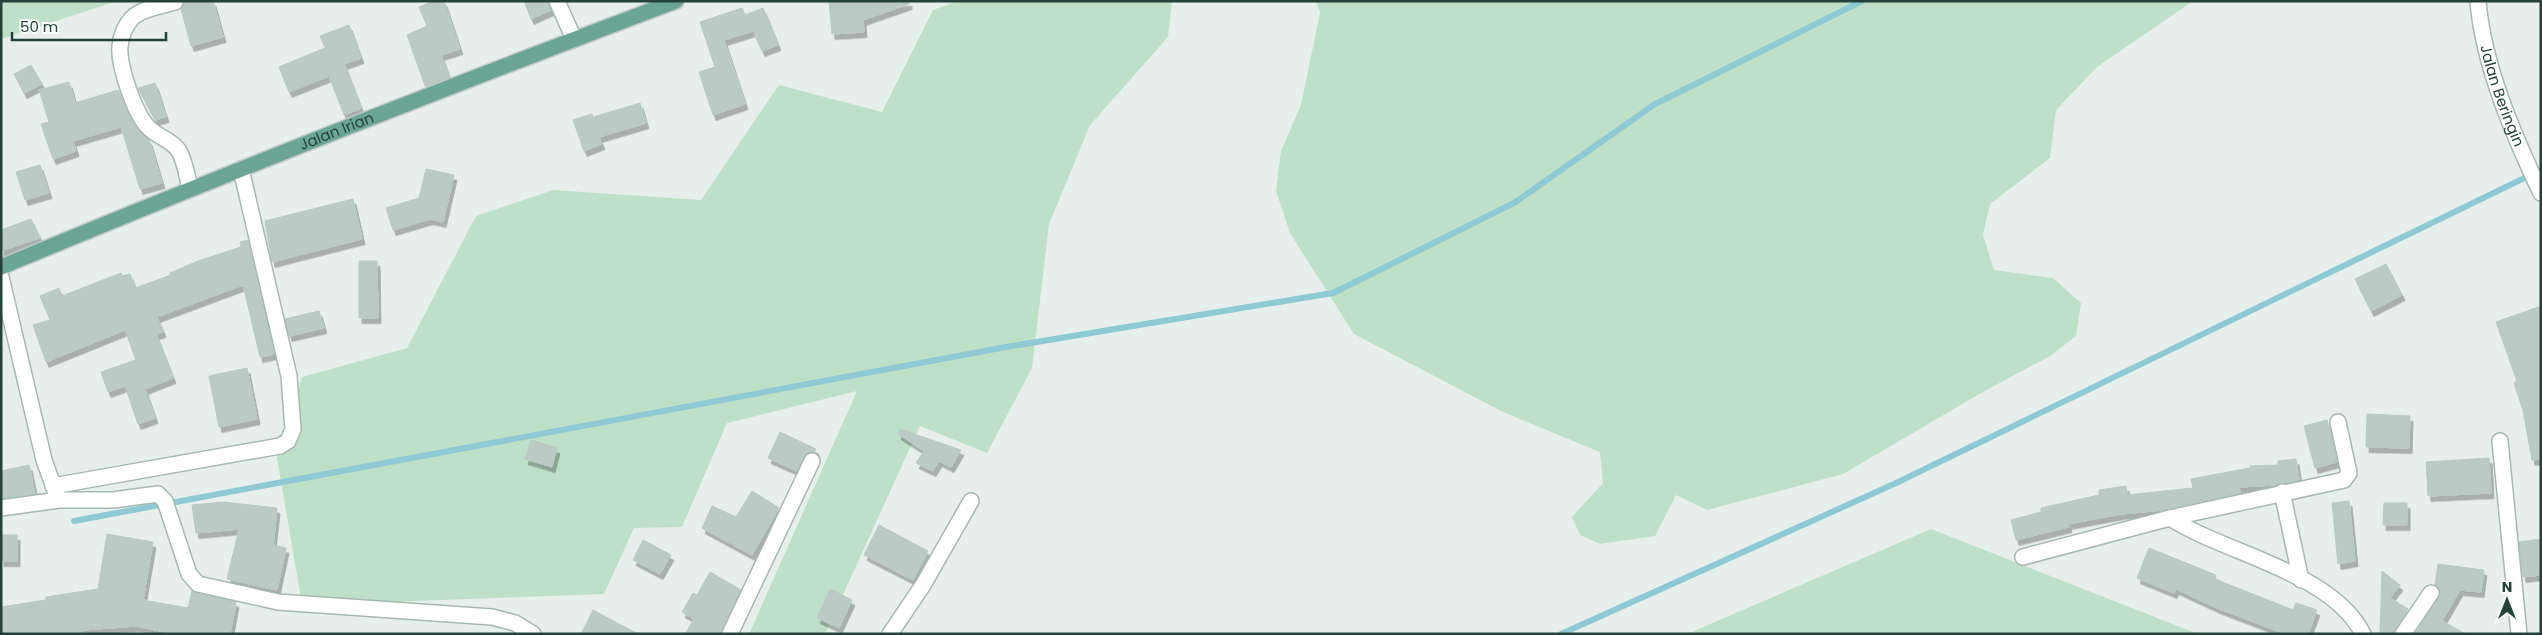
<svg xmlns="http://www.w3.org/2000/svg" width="2542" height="635" font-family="Poppins,sans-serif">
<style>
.green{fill:#bfe0c8}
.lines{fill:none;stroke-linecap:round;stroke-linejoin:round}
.stream{stroke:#8ec9d4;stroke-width:6}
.building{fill:#bbcac4;stroke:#b8c9c2;filter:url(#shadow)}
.street-casing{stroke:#a8b8b2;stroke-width:18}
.primary-casing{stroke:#c2cac8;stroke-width:18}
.street{stroke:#fff;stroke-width:15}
.primary{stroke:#6aa596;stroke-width:15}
.labels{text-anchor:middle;stroke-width:4.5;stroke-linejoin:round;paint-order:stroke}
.street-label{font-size:15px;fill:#24423a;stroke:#f7fbf9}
</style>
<defs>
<filter id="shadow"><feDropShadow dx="3" dy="5.5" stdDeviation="0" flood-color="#0004"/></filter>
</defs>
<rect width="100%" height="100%" fill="#e6efeb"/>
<!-- green -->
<g class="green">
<polygon points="1,1 117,1 1,39"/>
<polygon points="958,1 1172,1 1168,37 1090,125 1049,224 1032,368 987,453 920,426 825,634 749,634 857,391 727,423 682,527 634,528 604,594 302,605 277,458 302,377 407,348 476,216 553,190 701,200 779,85 882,112 933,10"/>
<polygon points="1316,1 2193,1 2097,67 2056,110 2050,158 1990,204 1983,235 1994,270 2053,278 2081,303 2076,336 2050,356 1981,393 1843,474 1707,510 1676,495 1655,536 1600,544 1580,535 1572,517 1603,483 1600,452 1503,412 1354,334 1290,233 1276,191 1281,151 1301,105 1320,13"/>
<polygon points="1931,529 2198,634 1695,634 1694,631"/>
</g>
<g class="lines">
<!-- stream -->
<g class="stream">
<polyline points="74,521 1006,347 1333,293 1514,203 1655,104 1862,1"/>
<polyline points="1561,634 1894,484 2541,170"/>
</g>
</g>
<!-- building -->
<g class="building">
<polygon points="184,1 213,1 223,37 191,46 181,9"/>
<polygon points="434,1 444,1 460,49 441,55 449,77 425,86 407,35 427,26 419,7"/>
<polygon points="524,1 548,1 551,10 531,19"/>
<polygon points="829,1 909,1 909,4 863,20 864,32 832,34"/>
<polygon points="742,8 745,15 763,8 778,45 762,51 753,31 724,40 745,104 713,115 699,72 715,67 700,22"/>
<polygon points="349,25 361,58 344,64 361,108 344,115 329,76 289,92 279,67 325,48 320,36"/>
<polygon points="31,65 42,84 24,93 14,74"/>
<polygon points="69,82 75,103 118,90 136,126 149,140 162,183 140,189 121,127 73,141 76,151 53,159 41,124 49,122 39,90"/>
<polygon points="155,83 166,117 155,120 138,88"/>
<polygon points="640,103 646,123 599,137 602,144 584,151 573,120 592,114 593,117"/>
<polygon points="40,165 49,193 25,200 16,172"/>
<polygon points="426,169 454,175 443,222 430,219 393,230 386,208 419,198"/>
<polygon points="353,199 362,239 272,262 265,221"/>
<polygon points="31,219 40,238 1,251 1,230"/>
<polygon points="248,240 274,354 260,357 243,285 157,317 163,332 156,334 173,378 145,389 155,418 138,424 125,386 108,392 101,372 136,360 125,330 46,362 33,325 50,320 40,296 59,288 62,296 121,273 122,276 130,274 135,288 171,275 170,273 198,261 241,247 240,242"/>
<polygon points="359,261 377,261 378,318 359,318"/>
<polygon points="2386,264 2402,295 2371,311 2355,279"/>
<polygon points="2541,306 2541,459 2532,460 2523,410 2514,383 2517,381 2496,322"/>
<polygon points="319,311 324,328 289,336 285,319"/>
<polygon points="247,368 257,419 219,427 209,376"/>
<polygon points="2367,414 2410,416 2409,448 2366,447"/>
<polygon points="2327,420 2337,462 2315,468 2304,426"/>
<polygon points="900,429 961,450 951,467 939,461 933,471 916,463 924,451 898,434"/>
<polygon points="780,432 816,449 814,452 807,453 804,457 797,471 768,458"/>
<polygon points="531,440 557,448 552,467 525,459"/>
<polygon points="2489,458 2491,493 2428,496 2426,462"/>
<polygon points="2296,459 2299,480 2275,485 2239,487 2240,493 2163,510 2121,514 2068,524 2069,527 2016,540 2011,520 2041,512 2041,508 2099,495 2099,490 2126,486 2127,495 2193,488 2191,479 2250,468 2250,466 2278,465 2278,461"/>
<polygon points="29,465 35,494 1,498 1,471"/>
<polygon points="752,491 779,508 752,555 702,528 712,506 736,517"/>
<polygon points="2349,501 2355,561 2338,564 2332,503"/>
<polygon points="223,502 277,508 273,545 286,548 277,590 227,579 239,529 196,533 192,505"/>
<polygon points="2384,503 2407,503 2407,525 2383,525"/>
<polygon points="879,525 928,551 913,580 864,555"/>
<polygon points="107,534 153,542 143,600 188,608 192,591 236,602 230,634 175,634 136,626 83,630 83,632 69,634 1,634 1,607 46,600 46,597 98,589"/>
<rect x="1" y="535" width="16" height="26"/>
<polygon points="2541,539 2541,575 2523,577 2519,542"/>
<polygon points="643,540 671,555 660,574 633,560"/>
<polygon points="2149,548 2216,575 2215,579 2293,610 2296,603 2317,610 2308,634 2285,634 2217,608 2176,589 2174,593 2137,578"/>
<polygon points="2438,564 2484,570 2481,592 2460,590 2442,621 2466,634 2415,634 2440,594 2439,589 2435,585"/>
<polygon points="2382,571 2400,585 2390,598 2408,609 2394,634 2380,634"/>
<polygon points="710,572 741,590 721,634 685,634 694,619 682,612 693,593 697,595"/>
<polygon points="830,589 852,600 839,628 817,618"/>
<polygon points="593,610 638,634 581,634"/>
</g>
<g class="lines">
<defs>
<g id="street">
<polyline points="557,1 574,39"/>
<path id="s1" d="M2478,1C2483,65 2514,136 2541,193"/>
<path d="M175,2C162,6 142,8 132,18C125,26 121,35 120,46C118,65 135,115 149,128C159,138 171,139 179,151C185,161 187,177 190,188"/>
<polyline points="1,277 44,460 57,496"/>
<polyline points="2500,441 2519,634"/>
<polyline points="53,486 280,446 288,441 293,429 289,376 241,169"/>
<polyline points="2282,492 2301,580"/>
<polyline points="1,508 59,500 113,500 158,494 165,501 189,574 198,584 278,602 492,617 515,623 533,634"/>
<path d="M2170,518C2226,554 2332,572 2363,634"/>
<polyline points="2023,557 2170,518 2344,480 2349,473 2338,422"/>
<polyline points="730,634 812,461"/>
<polyline points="890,634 923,585 971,501"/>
<polyline points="2403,634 2431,593"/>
</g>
<g id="primary">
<path id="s2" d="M1,267C224,174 450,86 676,1"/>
</g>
</defs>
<!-- street casing -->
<use href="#street" class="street-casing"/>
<!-- primary casing -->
<use href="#primary" class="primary-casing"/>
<!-- street -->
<use href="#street" class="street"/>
<!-- primary -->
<use href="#primary" class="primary"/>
</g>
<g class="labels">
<!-- street labels -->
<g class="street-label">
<text dy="5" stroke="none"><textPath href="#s1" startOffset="98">Jalan Beringin</textPath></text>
<text dy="5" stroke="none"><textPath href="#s2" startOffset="362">Jalan Irian</textPath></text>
</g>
</g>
<!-- border -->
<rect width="2542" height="635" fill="none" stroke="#24423a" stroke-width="5"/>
<!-- north arrow -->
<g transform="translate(2507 600)" stroke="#f7fbf9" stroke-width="4" paint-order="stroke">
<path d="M0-4L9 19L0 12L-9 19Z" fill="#24423a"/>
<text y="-8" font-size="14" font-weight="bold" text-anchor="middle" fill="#24423a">N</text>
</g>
<!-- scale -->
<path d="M12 32v8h154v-8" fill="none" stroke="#24423a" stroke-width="2.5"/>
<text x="20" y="32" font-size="15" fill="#24423a" stroke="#f7fbf9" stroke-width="4" paint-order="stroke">50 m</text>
</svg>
